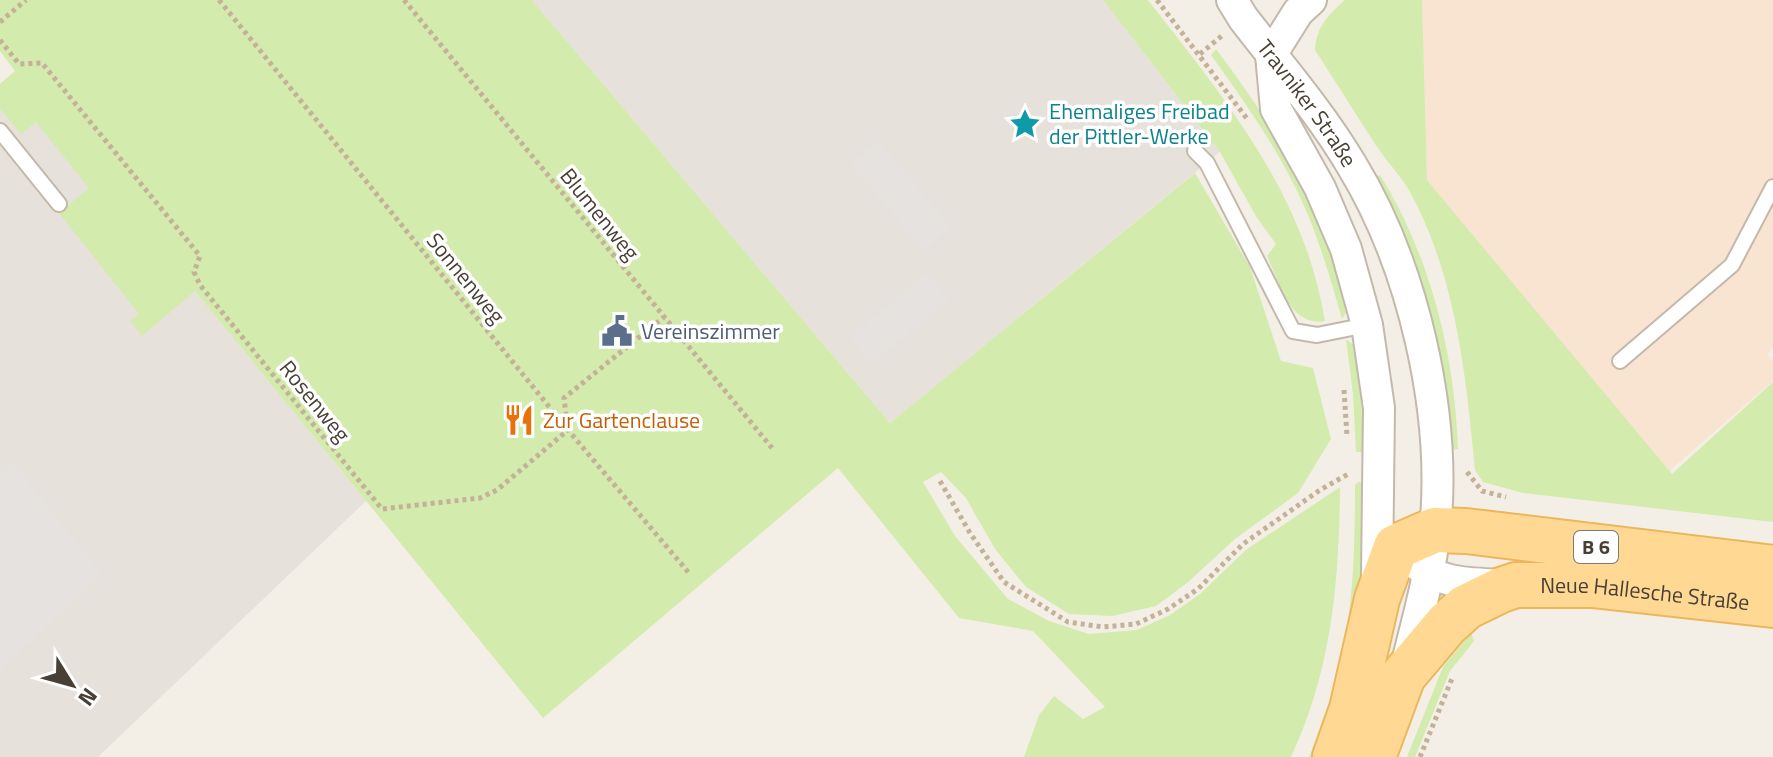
<svg xmlns="http://www.w3.org/2000/svg" width="1773" height="757" font-family="'Titillium Web',sans-serif">
<style>
.commercial{fill:#f8e4d0}
.industrial{fill:#e6e1db}
.green{fill:#d3ebac}
.parking{fill:#e5e2df}
.lines{fill:none;stroke-linecap:round;stroke-linejoin:round}
.lane-casing{stroke:#c3b9ab;stroke-width:18}
.street-casing{stroke:#c3b9ab;stroke-width:34}
.primary-casing{stroke:#ecb75c;stroke-width:48}
.path{stroke:#c3b198;stroke-width:5;stroke-dasharray:4 4;stroke-linecap:butt}
.lane{stroke:#fff;stroke-width:14}
.street{stroke:#fff;stroke-width:30}
.primary{stroke:#ffd994;stroke-width:44}
.labels{text-anchor:middle;stroke-width:7;stroke-linejoin:round;paint-order:stroke}
.shield{fill:#fff;stroke:#7f7972;stroke-width:2}
.shield-label{font-size:20px;font-weight:bold;fill:#483f35}
.culture-label{font-size:22px;fill:#0d838f;stroke:#fff;text-anchor:start}
.street-label{font-size:22px;fill:#483f35;stroke:#fff}
.service-label{font-size:22px;fill:#4e5e75;stroke:#fff;text-anchor:start}
.food-label{font-size:22px;fill:#c56008;stroke:#fff;text-anchor:start}
</style>
<rect width="100%" height="100%" fill="#f4efe6"/>
<!-- commercial -->
<polygon class="commercial" points="1422,0 1773,0 1773,349 1767,354 1773,360 1773,381 1669,471 1427,180"/>
<!-- industrial -->
<g class="industrial">
<polygon points="532,0 1103,0 1220,152 890,423"/>
<polygon points="16,71 366,501 98,757 0,757 0,84"/>
</g>
<!-- green -->
<g class="green">
<path d="M0,0H532L890,423L1195,173L1250,267L1281,361L1313,368L1331,439L1298,493L1235,539L1187,583L1156,606L1112,616L1069,614L1026,587L995,549L966,498L941,472L923,482L955,536L1008,599L1049,621L1089,634L1137,630L1170,615L1200,594L1247,549L1340,487C1339,583 1332,669 1291,757H1024L1039,715L1054,696L1083,719L1105,707L1033,631L959,618L838,468L543,718L195,291L142,336L130,321L139,314L59,213L89,188L36,122L21,134L0,109V84L15,71L0,51Z"/>
<path d="M1103,0H1148C1225,99 1304,193 1325,321C1290,328 1279,281 1267,256L1276,244L1257,218L1220,152Z"/>
<path d="M1345,0H1422L1427,180L1672,474L1773,382V522L1523,493L1483,482L1475,470C1466,376 1456,276 1410,192C1401,176 1388,163 1377,147C1356,115 1336,82 1315,50C1316,27 1329,14 1345,0Z"/>
<path d="M1216,49C1256,102 1293,158 1319,219C1331,248 1339,279 1348,309L1342,319C1333,288 1324,256 1312,225C1288,163 1249,108 1211,55Z"/>
<path d="M1380,175C1430,255 1455,355 1458,449L1450,450C1447,413 1445,375 1437,339C1423,282 1402,228 1375,176Z"/>
<polygon points="1346,339 1355,346 1361,393 1363,452 1356,452 1353,394"/>
<path d="M1358,482H1364L1363,565L1360,609L1319,757H1309C1351,671 1355,579 1355,485Z"/>
<polygon points="1471,633 1474,641 1450,671 1415,757 1407,757 1443,667"/>
</g>
<!-- parking -->
<g class="parking">
<polygon points="877,140 952,227 924,251 850,164"/>
<polygon points="926,272 949,299 872,365 849,338"/>
<polygon points="12,462 103,575 0,671 0,472"/>
</g>
<g class="lines">
<defs>
<g id="lane">
<polyline points="0,131 59,204"/>
<polyline points="1195,151 1207,163 1293,331 1317,335 1367,325"/>
<polyline points="1620,361 1732,265 1773,187"/>
</g>
<g id="street">
<path id="s1" d="M1232,0L1243,18C1280,66 1320,112 1351,164C1413,265 1447,412 1435,530C1430,576 1417,622 1406,666"/>
<polyline points="1271,55 1276,109 1320,188 1346,249 1367,325 1379,408 1377,576"/>
<polyline points="1271,55 1298,12 1311,0"/>
<path d="M1411,560C1440,585 1469,583 1505,585"/>
</g>
<g id="primary">
<polyline points="1335,757 1352,709 1377,599 1396,547 1435,530 1466,531 1773,568"/>
<path id="s2" d="M1373,757L1403,676L1447,624L1466,607L1501,590L1516,585H1592L1773,605"/>
</g>
</defs>
<!-- lane casing -->
<use href="#lane" class="lane-casing"/>
<!-- street casing -->
<use href="#street" class="street-casing"/>
<!-- primary casing -->
<use href="#primary" class="primary-casing"/>
<!-- path -->
<g class="path">
<polyline points="219,0 568,430 689,573"/>
<polyline points="404,0 772,448"/>
<polyline points="1157,0 1248,120"/>
<polyline points="0,22 26,0"/>
<polyline points="0,40 19,64 42,63 200,256 194,272 200,285 382,509 480,498 497,490 568,430 564,398 664,317"/>
<polyline points="1200,54 1224,34"/>
<polyline points="1344,390 1347,436"/>
<polyline points="1467,472 1482,491 1506,497"/>
<polyline points="940,481 970,533 1004,582 1068,622 1103,627 1136,624 1168,609 1198,589 1243,544 1320,490 1350,473"/>
<polyline points="1420,757 1453,676"/>
</g>
<!-- lane -->
<use href="#lane" class="lane"/>
<!-- street -->
<use href="#street" class="street"/>
<!-- primary -->
<use href="#primary" class="primary"/>
</g>
<!-- icons -->
<defs>
<symbol id="sight-bare" viewBox="-9 -9 18 18"><path d="M0-6L1.8-2.2L6-1.7L2.9 1.2L3.7 5.4L0 3.3L-3.7 5.4L-2.9 1.2L-6-1.7L-1.8-2.2Z" fill="#0f9aa8" stroke="#fff" stroke-width="2.5" paint-order="stroke"/></symbol>
<symbol id="civic-bare" viewBox="-9 -9 18 18"><path d="M-.6-6.5H3V-4.5H.6V-3L4-1V1h2V6H-6V1h2V-1L-.6-3ZM-1.2 2.5V6h2.4V2.5Z" fill="#5c6f8a" stroke="#fff" stroke-width="2.5" paint-order="stroke"/></symbol>
<symbol id="restaurant-bare" viewBox="-9 -9 18 18"><path d="M-5-6h1v4h1v-4h1v4h1v-4h1v5L-1.5 .5V6h-2V.5L-5-1ZM5-6V6H3V1.5H1.5Q1.5-4 5-6Z" fill="#e8710a" stroke="#fff" stroke-width="2.5" paint-order="stroke"/></symbol>
</defs>
<g fill-rule="evenodd">
<use href="#sight-bare" x="1003" y="102" width="44" height="44"/>
<use href="#civic-bare" x="595" y="309" width="44" height="44"/>
<use href="#restaurant-bare" x="497" y="398" width="44" height="44"/>
</g>
<g class="labels">
<!-- shield labels -->
<rect class="shield" x="1574" y="531" width="44" height="32" rx="6"/>
<g class="shield-label">
<text x="1596" y="554">B 6</text>
</g>
<!-- culture labels -->
<g class="culture-label">
<text x="1049" y="119">Ehemaliges Freibad<tspan x="1049" dy="25">der Pittler-Werke</tspan></text>
</g>
<!-- street labels -->
<g class="street-label">
<text dy="8" stroke="none"><textPath href="#s1" startOffset="128">Travniker Straße</textPath></text>
<text transform="translate(600 214) rotate(51)" y="8">Blumenweg</text>
<text transform="translate(466 278) rotate(51)" y="8">Sonnenweg</text>
<text transform="translate(315 401) rotate(51)" y="8">Rosenweg</text>
<text dy="8" stroke="none"><textPath href="#s2" startOffset="364">Neue Hallesche Straße</textPath></text>
</g>
<!-- service labels -->
<g class="service-label">
<text x="641" y="339">Vereinszimmer</text>
</g>
<!-- food labels -->
<g class="food-label">
<text x="543" y="428">Zur Gartenclause</text>
</g>
</g>
<!-- north arrow -->
<g transform="translate(72 685) rotate(127)" stroke="#ffffff" stroke-width="6" paint-order="stroke">
<path d="M0-6L14 30L0 20L-14 30Z" fill="#483f35"/>
<text y="-12" font-size="22" font-weight="bold" text-anchor="middle" fill="#483f35">N</text>
</g>
</svg>
